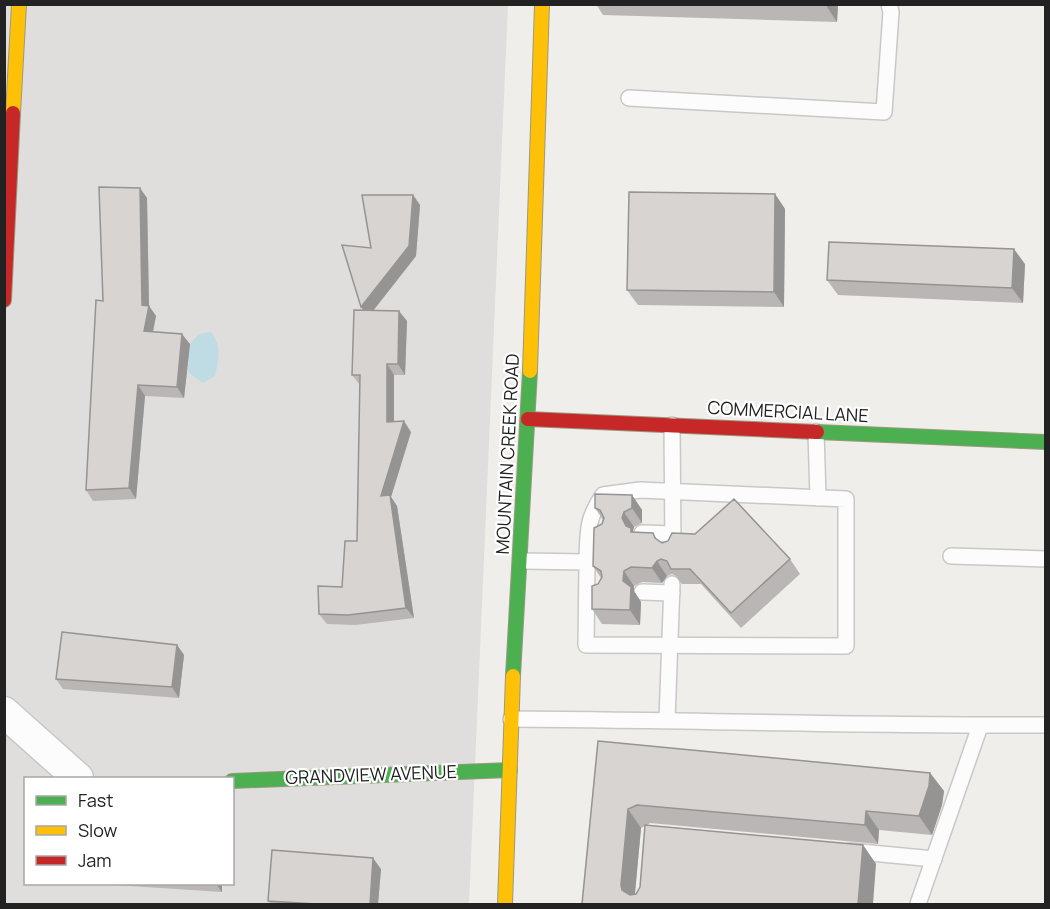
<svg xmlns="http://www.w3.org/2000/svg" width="1050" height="909" font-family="Manrope,sans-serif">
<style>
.residential{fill:#dfdedc;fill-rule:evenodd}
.water{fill:#bfdbe3}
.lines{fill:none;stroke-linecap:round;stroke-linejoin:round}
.lane-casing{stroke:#c9c8c7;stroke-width:18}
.street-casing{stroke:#c9c8c7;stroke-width:33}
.fast-casing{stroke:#999a82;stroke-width:16}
.slow-casing{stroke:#999a82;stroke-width:16}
.jam-casing{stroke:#999a82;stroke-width:16}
.lane{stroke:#fdfcfc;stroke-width:15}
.street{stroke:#fdfcfc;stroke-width:30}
.fast{stroke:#4caf50;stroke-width:14}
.slow{stroke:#ffc107;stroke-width:14}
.jam{stroke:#c62828;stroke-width:14}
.wall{fill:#b9b6b5;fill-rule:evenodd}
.shaded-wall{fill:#969493}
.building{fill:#d7d4d2;stroke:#969493;stroke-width:1.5}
.labels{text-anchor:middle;stroke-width:4.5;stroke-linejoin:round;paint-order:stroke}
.street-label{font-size:18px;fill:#222;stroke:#fff}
</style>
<rect width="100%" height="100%" fill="#f0eeeb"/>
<!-- residential -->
<path class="residential" d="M5,5H508L469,904H5ZM26,778H232V884H26Z"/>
<!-- water -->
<path class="water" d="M211,332C222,347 219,359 215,376L203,383L188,372L190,344L199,334Z"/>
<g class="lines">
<defs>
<g id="lane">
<polyline points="629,98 884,112 891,12 889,4"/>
<polyline points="672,425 673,548"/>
<polyline points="816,432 818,498"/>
<polyline points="642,533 673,534"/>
<polyline points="951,556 1046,559"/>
<path d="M521,561L587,562L586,645L846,646V499L640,490L603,495C586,520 588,533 587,562"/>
<polyline points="642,592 672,593"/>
<path d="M511,719C689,720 867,726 1046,725"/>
<polyline points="667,720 672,584"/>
<polyline points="850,851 934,859"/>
<polyline points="918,904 980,726"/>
</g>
<polyline id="street" points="4,712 78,778"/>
<g id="fast">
<polyline points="817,432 1046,442"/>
<polyline points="513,676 530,371"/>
<polyline points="232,781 510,770"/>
</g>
<g id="slow">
<polyline points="13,113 19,4"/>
<polyline points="530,371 542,4"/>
<polyline points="505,904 513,676"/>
</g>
<g id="jam">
<polyline points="4,300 13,113"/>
<polyline points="528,419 817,432"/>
</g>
</defs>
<!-- lane casing -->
<use href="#lane" class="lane-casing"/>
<!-- street casing -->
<use href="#street" class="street-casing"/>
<!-- fast casing -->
<use href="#fast" class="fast-casing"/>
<!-- slow casing -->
<use href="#slow" class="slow-casing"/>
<!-- jam casing -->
<use href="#jam" class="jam-casing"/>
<!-- lane -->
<use href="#lane" class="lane"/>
<!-- street -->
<use href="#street" class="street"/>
<!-- fast -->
<use href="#fast" class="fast"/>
<!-- slow -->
<use href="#slow" class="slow"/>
<!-- jam -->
<use href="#jam" class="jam"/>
</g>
<!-- wall -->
<g class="wall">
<polygon points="596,4 838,4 837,22 603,15"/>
<polygon points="775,194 785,209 784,307 638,305 627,290"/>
<polygon points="413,195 420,205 416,256 374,310 407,321 405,375 394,375 394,422 411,432 391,497 397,506 414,618 355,625 327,624 319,614 342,587 357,541 360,385 352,375 363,310 371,248"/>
<polygon points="147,198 149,306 156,316 153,332 190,344 184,398 145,396 136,499 93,501 86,490 103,301"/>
<polygon points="1025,264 1023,303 838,295 827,280"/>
<polygon points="632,495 642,510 642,523 634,527 633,531 634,532 653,533 658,541 662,543 790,559 800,574 741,628 701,584 682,584 676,576 672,574 667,576 662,583 642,582 634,586 634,591 641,602 640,625 602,624 592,609 598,584 601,578 593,566 603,520 595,508"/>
<polygon points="177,645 184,655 179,698 63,689 56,679"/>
<path d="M598,741L930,773L944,791L942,805L932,835L879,830L878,844L650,823L647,825L863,845L876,864L582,904ZM645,826L640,887L635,894L641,828Z"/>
<polygon points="381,869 378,904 271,904 268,901"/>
<polygon points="100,884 222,884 222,892"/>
</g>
<!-- shaded-wall -->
<g class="shaded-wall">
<polygon points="825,4 838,4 837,22"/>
<polygon points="140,188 147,198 149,306 156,316 151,341 144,331 142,305"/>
<polygon points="775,194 785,209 784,307 774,292"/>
<polygon points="413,195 420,205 416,256 368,317 361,307"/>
<polygon points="1014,249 1025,264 1023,303 1012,288"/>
<polygon points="399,311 407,321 405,375 398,364"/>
<polygon points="182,334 190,344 184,398 177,387"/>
<polygon points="387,364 394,375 394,432 387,422"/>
<polygon points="138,385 145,396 136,499 129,488"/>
<polygon points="404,421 411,432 391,497 397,506 414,618 406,608 381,496"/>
<polygon points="632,495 642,510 642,523 632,508"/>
<polygon points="624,512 634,527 633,531 642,543 626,526 622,518"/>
<polygon points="657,561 667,576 662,583 652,568"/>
<polygon points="624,571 634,586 634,591 641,602 640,625 630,610 623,581"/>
<polygon points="177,645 184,655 179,698 172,687"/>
<polygon points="930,773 944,791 942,805 932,835 919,816"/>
<polygon points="628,809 641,828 634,903 622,890 621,885"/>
<polygon points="866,811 879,830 878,844 865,825"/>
<polygon points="863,845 876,864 873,904 858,904"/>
<polygon points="373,858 381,869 378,904 370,904"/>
<polygon points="216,884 222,884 222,892"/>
</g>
<!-- building -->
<g class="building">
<polygon points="99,187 140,188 142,305 149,306 144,331 182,334 177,387 138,385 129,488 86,490 96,300 103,301"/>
<polygon points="629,192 775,194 774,292 627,290"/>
<polygon points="362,195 413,195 409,246 361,307 342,245 371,248"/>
<polygon points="829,242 1014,249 1012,288 827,280"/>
<polygon points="354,310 399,311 398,364 387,364 387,422 404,421 381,496 390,495 406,608 348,615 319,614 318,586 342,587 345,541 357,541 360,375 352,375"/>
<polygon points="595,494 632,495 632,508 624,512 622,518 626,526 631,528 631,532 653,533 655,538 662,543 668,541 672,533 695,534 734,499 790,559 731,613 690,569 671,569 667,561 661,559 657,561 652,568 631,567 624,571 623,581 631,587 630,610 592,609 592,586 598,584 602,577 601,571 593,566 594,528 602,524 604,518 600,510 595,508"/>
<polygon points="62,632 177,645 172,687 56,679"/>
<polygon points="598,741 930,773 929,786 919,816 866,811 865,825 637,805 628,809 621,885 622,890 630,895 636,894 640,887 645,825 863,845 858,904 582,904"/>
<polygon points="272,850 373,858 370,904 316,904 268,901"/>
</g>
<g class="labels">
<!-- street labels -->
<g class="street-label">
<text transform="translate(788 412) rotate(3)" y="6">COMMERCIAL LANE</text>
<text transform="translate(508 454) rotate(-87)" y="6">MOUNTAIN CREEK ROAD</text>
<text transform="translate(371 775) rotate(-2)" y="6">GRANDVIEW AVENUE</text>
</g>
</g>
<!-- border -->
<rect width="1050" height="909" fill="none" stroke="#222222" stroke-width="12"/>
<!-- legend -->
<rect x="24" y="777" width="210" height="108" fill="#ffffff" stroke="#a7a7a7" stroke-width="1.5"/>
<rect x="36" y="796" width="30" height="9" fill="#4caf50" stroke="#a7a7a7" stroke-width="1.5"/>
<text x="78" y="807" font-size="18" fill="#222222">Fast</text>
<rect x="36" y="826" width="30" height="9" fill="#ffc107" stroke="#a7a7a7" stroke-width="1.5"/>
<text x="78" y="837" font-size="18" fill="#222222">Slow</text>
<rect x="36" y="856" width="30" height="9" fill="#c62828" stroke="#a7a7a7" stroke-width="1.5"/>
<text x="78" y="867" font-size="18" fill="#222222">Jam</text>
</svg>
